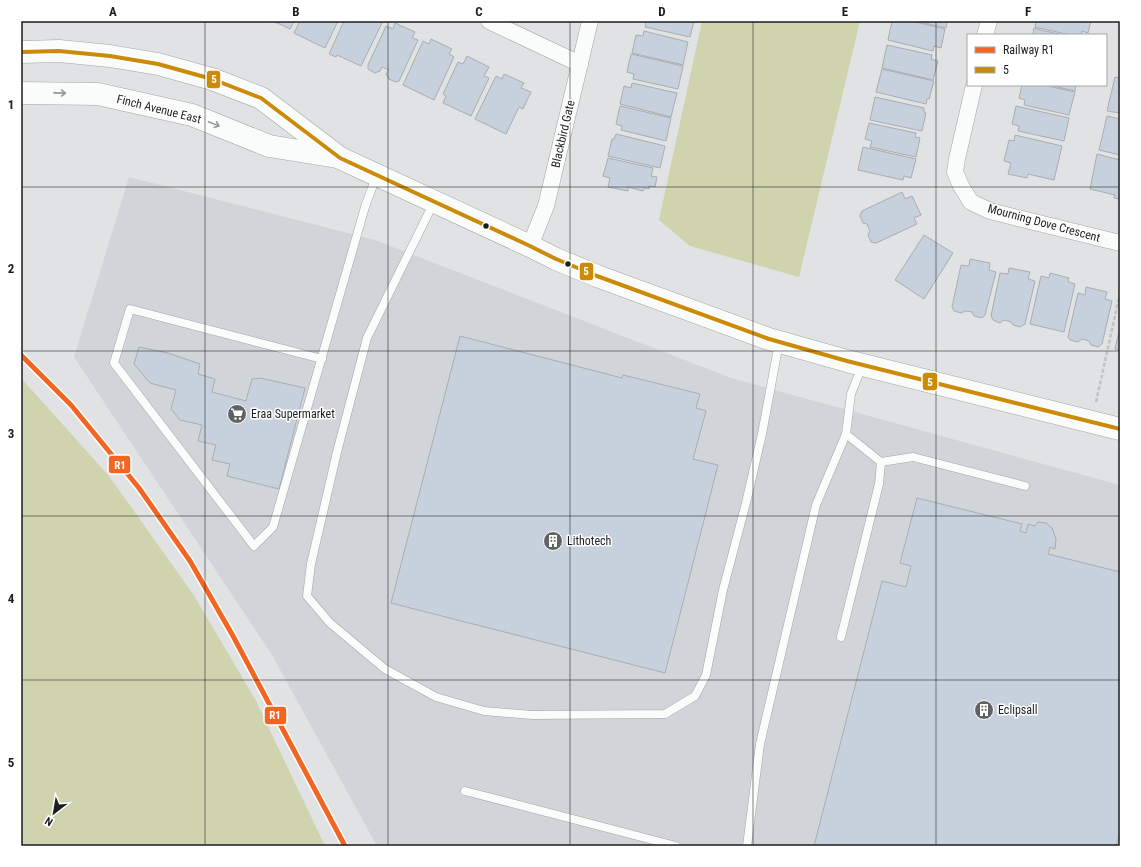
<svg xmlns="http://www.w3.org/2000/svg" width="1141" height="867" font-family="'Roboto Condensed',sans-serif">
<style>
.built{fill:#d1d5da}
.green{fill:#cfd3ae}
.building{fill:#c7d1de;stroke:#abacad}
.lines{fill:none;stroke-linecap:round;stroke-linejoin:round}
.lane-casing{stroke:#a3a4a4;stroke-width:9}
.street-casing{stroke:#a3a4a4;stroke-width:17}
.secondary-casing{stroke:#a3a4a4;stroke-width:23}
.path{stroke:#c1c2c2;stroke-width:2.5;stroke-dasharray:4 2;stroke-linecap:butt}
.lane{stroke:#fafbfb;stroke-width:8}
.street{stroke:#fafbfb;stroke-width:16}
.secondary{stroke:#fafbfb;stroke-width:22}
.bus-1-casing{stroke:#fff;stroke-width:7}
.bus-1{stroke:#cb8b06;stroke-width:4}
.rail-1-casing{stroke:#fff;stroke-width:8}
.rail-1{stroke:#f26522;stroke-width:5}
.oneway{stroke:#969798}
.grid{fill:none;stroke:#1c1d1e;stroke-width:1;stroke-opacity:0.55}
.bus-dot{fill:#1c1d1e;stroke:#fff;stroke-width:1.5}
.labels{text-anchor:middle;stroke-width:3;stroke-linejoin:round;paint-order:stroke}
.street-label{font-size:12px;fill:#1c1d1e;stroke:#fff}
.poi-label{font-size:12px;fill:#1c1d1e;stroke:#fff;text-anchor:start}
.line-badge{stroke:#fff;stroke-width:1.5}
.badge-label{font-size:11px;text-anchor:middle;font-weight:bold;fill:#fff}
.neatline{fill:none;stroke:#1c1d1e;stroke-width:1.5}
.grid-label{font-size:13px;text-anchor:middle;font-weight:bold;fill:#1c1d1e}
</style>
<rect width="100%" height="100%" fill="#e1e2e3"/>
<!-- built -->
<polygon class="built" points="129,177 375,240 731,378 1120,485 1120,846 377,846 272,655 74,357"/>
<!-- green -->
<g class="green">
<polygon points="702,21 860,21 799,277 690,246 659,220"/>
<polygon points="21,378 109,476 193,594 255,699 325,846 21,846"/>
</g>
<!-- building -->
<g class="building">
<polygon points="273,21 294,21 290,29"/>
<polygon points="300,21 338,21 325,48 294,33"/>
<polygon points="344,21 383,21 361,66 337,55 336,57 329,54"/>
<polygon points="641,21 694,21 690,37 645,27 646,22"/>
<polygon points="892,21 911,21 945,29 941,48 934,46 933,51 888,40"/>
<polygon points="916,21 947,21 946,28"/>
<polygon points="1036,21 1091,21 1088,33 1082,31 1081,35 1070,35 1035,27"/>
<polygon points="395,23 415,32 412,38 418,40 399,81 395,82 389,79 386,74 389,70 382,67 380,71 375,73 368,69 368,65 386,26 393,29"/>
<polygon points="1034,28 1041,30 1063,35 1033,35"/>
<polygon points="644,31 688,42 683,65 632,53 636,35 643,36"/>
<polygon points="431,39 452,49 449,54 454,57 434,100 403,85 423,41 429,44"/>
<polygon points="887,45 932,55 931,59 938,61 933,80 882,68"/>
<polygon points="631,54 683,66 678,89 633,79 634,74 627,72"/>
<polygon points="467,56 489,67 484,76 489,78 471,116 443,103 446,96 443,94 458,62 463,64"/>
<polygon points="882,69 934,81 929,99 927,99 926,104 876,92"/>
<polygon points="504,74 524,83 521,88 531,92 523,109 519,107 506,134 475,119 496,76 502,79"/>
<polygon points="1115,77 1120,78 1120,113 1107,111"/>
<polygon points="632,83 677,93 671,117 620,104 624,86 631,88"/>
<polygon points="1022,85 1044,85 1075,92 1069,115 1024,105 1025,100 1019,98"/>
<polygon points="1049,85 1076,85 1075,91"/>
<polygon points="875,97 924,108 924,112 926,113 922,131 870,120"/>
<polygon points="620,106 671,118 666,141 621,130 622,126 616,124"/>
<polygon points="1016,106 1069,118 1064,141 1018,131 1019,126 1012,124"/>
<polygon points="1107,116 1120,119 1120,155 1099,150"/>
<polygon points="869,123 916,133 915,137 920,138 916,157 870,147 872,141 865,139"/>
<polygon points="616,134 665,146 660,168 608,156 612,139 614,139"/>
<polygon points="1015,135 1062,146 1054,180 1028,174 1027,178 1008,174 1011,163 1004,161 1009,140 1014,141"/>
<polygon points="863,147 916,159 911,178 904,176 903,180 858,170"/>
<polygon points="1097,154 1120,160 1120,199 1114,198 1115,195 1090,189"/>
<polygon points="608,158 653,168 651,176 657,177 655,187 649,186 649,189 644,188 643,191 628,187 628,191 608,187 610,178 603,176"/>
<polygon points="902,192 905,199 912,196 921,215 914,218 917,224 876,243 871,242 868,235 870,231 867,224 863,223 860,216 862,211"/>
<polygon points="924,235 953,253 924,299 895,280"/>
<polygon points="970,259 990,263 989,270 996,272 985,315 982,318 974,316 972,312 965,311 961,313 954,311 952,307 961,265 969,266"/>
<polygon points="1009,268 1030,272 1028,279 1035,281 1025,324 1020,327 1013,325 1011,322 1004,320 1000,323 993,320 991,316 1000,273 1008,274"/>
<polygon points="1050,273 1069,278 1068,282 1075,284 1064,332 1030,324 1041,276 1049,278"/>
<polygon points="1086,287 1107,292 1105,299 1112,301 1102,344 1098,347 1091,345 1089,341 1082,339 1078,342 1070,340 1068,337 1078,293 1085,295"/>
<polygon points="1120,328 1120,350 1115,349"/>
<polygon points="460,336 622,378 623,375 700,394 696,408 706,411 693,459 718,465 665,673 391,603"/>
<polygon points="139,347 168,353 200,364 198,374 215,379 212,392 246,401 252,379 260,378 305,388 279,489 227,476 230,464 212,460 216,445 198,441 202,425 180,420 171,409 176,390 150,383 134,364"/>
<polygon points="917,498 1022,524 1020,531 1026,533 1028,524 1035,526 1038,522 1046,523 1052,528 1056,539 1055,549 1050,547 1048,554 1120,572 1120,832 1116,846 814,846 882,581 906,587 911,566 900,563"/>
</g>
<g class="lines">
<defs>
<g id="lane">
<polyline points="434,202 367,338 337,452 311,564 307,596 330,623 385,669 436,697 484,711 532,715 665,714 695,696 706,675 723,590 746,503 762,434 779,343"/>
<polyline points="322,359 130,309 114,363 254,546 273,527 365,207 376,177"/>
<polyline points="881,462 913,457 1025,486"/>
<polyline points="841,637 879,484 881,462 846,434"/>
<polyline points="465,791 676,846"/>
<polyline points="747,846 760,744 816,505 846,434 851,394 862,366"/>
</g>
<g id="street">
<polyline points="489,21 580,64"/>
<polyline points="985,35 989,21"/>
<polyline points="974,85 957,159 955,172 961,186 971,202 990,211 1120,243"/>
<polyline points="530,246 546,206 590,21"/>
</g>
<g id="secondary">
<polyline points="21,52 59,51 110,56 158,64 212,79 261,98 340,158 530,246 556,259 597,276 769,339 847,361 1120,429"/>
<polyline points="21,93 98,94 192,115 269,146 337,157"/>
</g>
</defs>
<!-- lane casing -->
<use href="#lane" class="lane-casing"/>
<!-- street casing -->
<use href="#street" class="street-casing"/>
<!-- secondary casing -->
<use href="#secondary" class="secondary-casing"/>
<!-- path -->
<polyline class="path" points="1096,402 1120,293"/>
<!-- lane -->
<use href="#lane" class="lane"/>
<!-- street -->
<use href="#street" class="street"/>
<!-- secondary -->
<use href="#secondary" class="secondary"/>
<defs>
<polyline id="bus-1" points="21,52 59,51 110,56 158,64 212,79 261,98 340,158 530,246 556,259 597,276 769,339 847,361 1120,429"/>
</defs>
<!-- bus-1 casing -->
<use href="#bus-1" class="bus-1-casing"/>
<!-- bus-1 -->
<use href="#bus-1" class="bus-1"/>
<defs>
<polyline id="rail-1" points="21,355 71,405 139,488 190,561 233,636 345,846"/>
</defs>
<!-- rail-1 casing -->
<use href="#rail-1" class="rail-1-casing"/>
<!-- rail-1 -->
<use href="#rail-1" class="rail-1"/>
</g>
<!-- one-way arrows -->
<defs><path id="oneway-shaft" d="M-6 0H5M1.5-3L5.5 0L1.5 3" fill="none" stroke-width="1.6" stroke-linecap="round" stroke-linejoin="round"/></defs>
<g class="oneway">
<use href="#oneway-shaft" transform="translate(60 93) rotate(1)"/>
<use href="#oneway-shaft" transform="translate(214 124) rotate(22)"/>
</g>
<!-- grid -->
<path class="grid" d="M205,21V846M388,21V846M570,21V846M753,21V846M936,21V846M21,187H1120M21,351H1120M21,516H1120M21,680H1120"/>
<!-- icons -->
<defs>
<symbol id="supermarket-disc" viewBox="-11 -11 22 22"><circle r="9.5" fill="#616263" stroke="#fff"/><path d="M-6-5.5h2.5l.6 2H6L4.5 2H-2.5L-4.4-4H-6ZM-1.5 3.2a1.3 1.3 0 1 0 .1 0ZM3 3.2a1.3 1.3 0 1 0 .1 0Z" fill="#fff"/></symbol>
<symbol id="building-disc" viewBox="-11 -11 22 22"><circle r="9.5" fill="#616263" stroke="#fff"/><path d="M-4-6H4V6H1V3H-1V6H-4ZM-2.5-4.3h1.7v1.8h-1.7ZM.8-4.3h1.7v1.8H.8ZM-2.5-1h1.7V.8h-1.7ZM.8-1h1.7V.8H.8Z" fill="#fff"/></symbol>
</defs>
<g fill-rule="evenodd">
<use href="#supermarket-disc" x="226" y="403" width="22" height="22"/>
<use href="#building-disc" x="542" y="530" width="22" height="22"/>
<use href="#building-disc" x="973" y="699" width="22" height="22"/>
</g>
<!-- markers -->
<g class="bus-dot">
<circle cx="486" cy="226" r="3.5"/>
<circle cx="568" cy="264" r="3.5"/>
</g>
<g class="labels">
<!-- street labels -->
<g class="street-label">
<text transform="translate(159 109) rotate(14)" y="4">Finch Avenue East</text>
<text transform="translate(563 134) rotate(-77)" y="4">Blackbird Gate</text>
<text transform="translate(1044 223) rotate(15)" y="4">Mourning Dove Crescent</text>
</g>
<!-- poi labels -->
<g class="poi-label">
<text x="251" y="418">Eraa Supermarket</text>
<text x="567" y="545">Lithotech</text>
<text x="998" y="714">Eclipsall</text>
</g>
</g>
<g class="line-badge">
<rect x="206" y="70" width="15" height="19" rx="4" fill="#cb8b06"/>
<rect x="579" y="262" width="15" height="19" rx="4" fill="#cb8b06"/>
<rect x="922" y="372" width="16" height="19" rx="4" fill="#cb8b06"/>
<rect x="108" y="455" width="23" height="19" rx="4" fill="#f26522"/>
<rect x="264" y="706" width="23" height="19" rx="4" fill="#f26522"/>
</g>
<g class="badge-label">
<text x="214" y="83">5</text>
<text x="586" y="275">5</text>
<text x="930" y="386">5</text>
<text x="120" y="469">R1</text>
<text x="275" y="719">R1</text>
</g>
<!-- border -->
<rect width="1141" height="867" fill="none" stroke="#ffffff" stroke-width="44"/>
<!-- legend -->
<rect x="967" y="34" width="140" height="52" fill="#ffffff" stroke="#a4a5a5"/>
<rect x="975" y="47" width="20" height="6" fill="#f26522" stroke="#a4a5a5"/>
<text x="1003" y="54" font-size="12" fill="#1c1d1e">Railway R1</text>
<rect x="975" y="67" width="20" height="6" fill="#cb8b06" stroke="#a4a5a5"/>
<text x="1003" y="74" font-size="12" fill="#1c1d1e">5</text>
<!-- north arrow -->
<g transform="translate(54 813) rotate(211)" stroke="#ffffff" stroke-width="3" paint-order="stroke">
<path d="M0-3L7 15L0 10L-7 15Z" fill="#1c1d1e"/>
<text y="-6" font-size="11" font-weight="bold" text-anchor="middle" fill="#1c1d1e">N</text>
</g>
<rect x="22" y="22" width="1097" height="823" class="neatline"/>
<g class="grid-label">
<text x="113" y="16">A</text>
<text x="296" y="16">B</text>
<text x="479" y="16">C</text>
<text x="662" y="16">D</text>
<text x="845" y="16">E</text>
<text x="1028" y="16">F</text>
<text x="11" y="109">1</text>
<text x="11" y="273">2</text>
<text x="11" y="438">3</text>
<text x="11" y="603">4</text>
<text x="11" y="767">5</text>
</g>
</svg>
